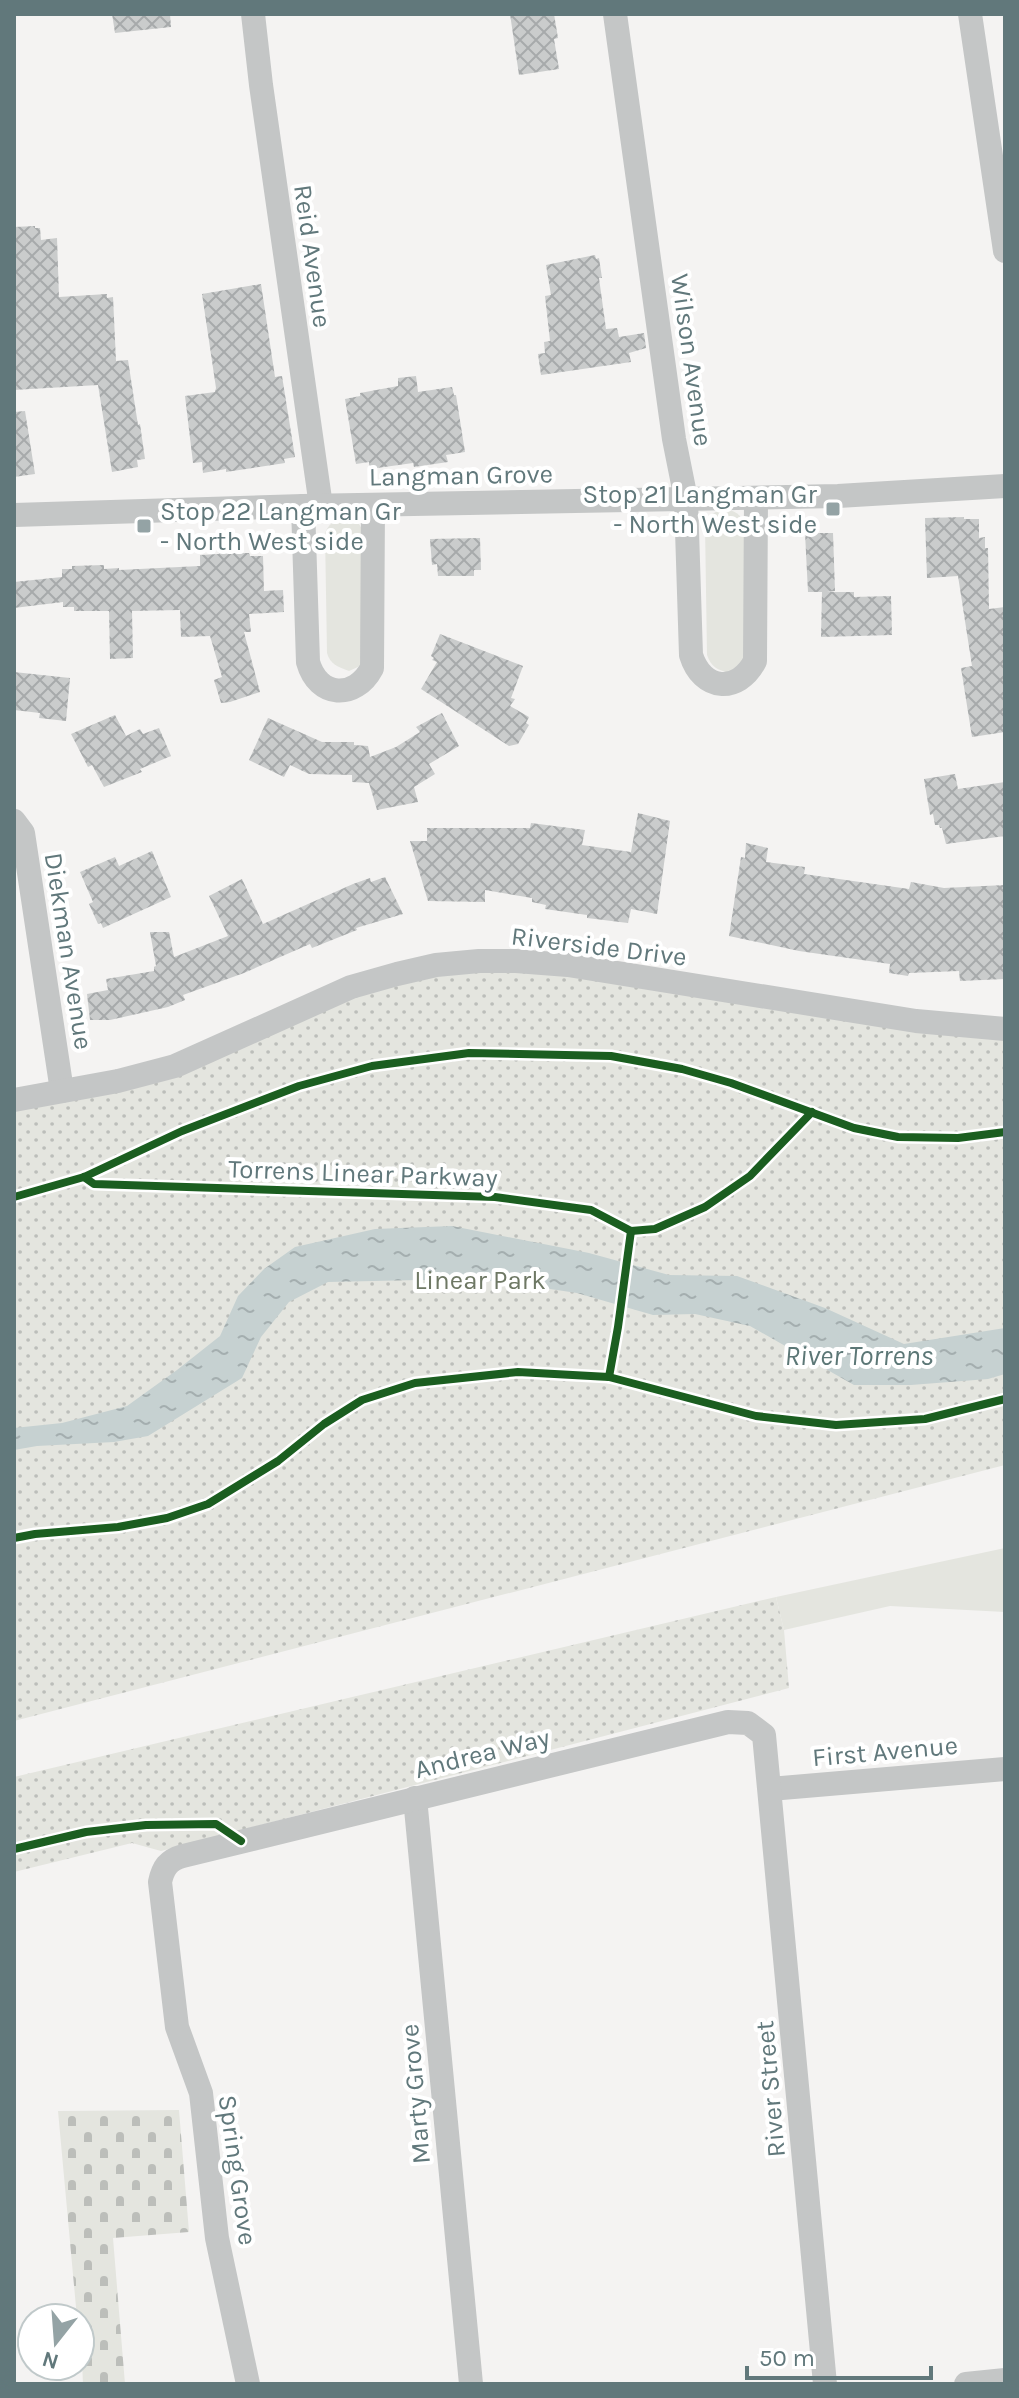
<svg xmlns="http://www.w3.org/2000/svg" width="1019" height="2398" font-family="Karla,sans-serif">
<style>
.grass{fill:#e4e5df}
.cemetery{fill:url(#cemetery-stones)}
.park{fill:url(#park-dots)}
.water{fill:url(#water-ripples)}
.building{fill:url(#building-cross-hatch)}
.lines{fill:none;stroke-linecap:round;stroke-linejoin:round}
.street{stroke:#c4c6c6;stroke-width:24}
.cycleway-casing{stroke:#fff;stroke-width:13}
.cycleway{stroke:#1b5e20;stroke-width:8}
.poi-dot{fill:#94a3a5;stroke:#fff;stroke-width:3}
.labels{text-anchor:middle;stroke-width:8;stroke-linejoin:round;paint-order:stroke}
.street-label{font-size:26px;fill:#61787b;stroke:#fff}
.poi-label{font-size:26px;fill:#61787b;stroke:#fff;text-anchor:end}
.park-label{font-size:26px;fill:#6e7864;stroke:#fff}
.water-label{font-size:28px;font-style:italic;fill:#5c7776;stroke:#fff}
</style>
<defs>
<pattern id="cemetery-stones" width="16" height="16" patternUnits="userSpaceOnUse" patternTransform="scale(2)"><rect width="16" height="16" fill="#e4e5df"/><path d="M2 7V4a2 2 0 0 1 4 0v3zM10 15v-3a2 2 0 0 1 4 0v3z" fill="#bcbeba"/></pattern>
<pattern id="park-dots" width="8" height="8" patternUnits="userSpaceOnUse" patternTransform="scale(2)"><rect width="8" height="8" fill="#e4e5df"/><path d="M2 2h.1M6 6h.1" fill="none" stroke="#bcbeba" stroke-width="1.8" stroke-linecap="round"/></pattern>
<pattern id="water-ripples" width="26" height="14" patternUnits="userSpaceOnUse" patternTransform="scale(2)"><rect width="26" height="14" fill="#c6d1d1"/><path d="M2 4q2-2 4 0t4 0M15 11q2-2 4 0t4 0" fill="none" stroke="#a4aeaf"/></pattern>
<pattern id="building-cross-hatch" width="8" height="8" patternUnits="userSpaceOnUse" patternTransform="scale(2)"><rect width="8" height="8" fill="#cacccc"/><path d="M0 0l8 8M0 8l8-8" fill="none" stroke="#a7aaab"/></pattern>
</defs>
<rect width="100%" height="100%" fill="#f4f3f2"/>
<!-- grass -->
<g class="grass">
<path d="M720,510C734,509 739,513 746,525L748,659L729,673C718,670 711,667 707,655L705,525L710,515Z"/>
<path d="M349,518L359,524L365,534L360,666L349,671C338,667 330,664 327,653L325,533C330,521 337,519 349,518Z"/>
<polygon points="1005,1548 1005,1612 890,1606 784,1630 776,1597"/>
</g>
<!-- cemetery -->
<polygon class="cemetery" points="179,2110 189,2232 113,2238 125,2384 83,2384 80,2318 77,2318 58,2111"/>
<!-- park -->
<g class="park">
<polygon points="548,969 1005,1034 1005,1465 14,1721 14,1108 381,984 441,971"/>
<polygon points="776,1597 784,1630 789,1688 161,1851 132,1843 14,1872 14,1777"/>
</g>
<!-- water -->
<polygon class="water" points="452,1226 589,1253 669,1275 737,1276 825,1308 904,1344 1005,1328 1005,1374 988,1379 911,1385 854,1385 750,1326 695,1314 653,1315 577,1293 496,1281 419,1280 328,1282 289,1302 261,1337 242,1378 148,1436 114,1442 37,1446 14,1450 14,1428 62,1423 127,1406 177,1370 220,1336 238,1296 264,1269 295,1247 375,1229"/>
<!-- building -->
<g class="building">
<polygon points="112,14 170,14 171,27 115,33"/>
<polygon points="510,14 554,14 558,38 554,39 559,69 519,75"/>
<polygon points="35,226 35,228 40,228 41,240 57,238 59,297 107,294 107,298 113,297 116,361 128,360 138,425 140,424 145,459 137,460 138,467 112,472 98,385 14,390 14,227"/>
<polygon points="595,255 596,259 599,258 602,278 599,278 606,329 617,328 619,337 644,333 646,348 629,353 631,362 541,375 538,354 545,353 544,342 550,341 545,296 551,295 546,265"/>
<polygon points="261,284 275,377 282,376 295,457 284,459 285,463 226,472 226,469 203,473 202,462 193,463 185,396 215,392 216,388 202,294"/>
<polygon points="416,376 418,392 452,387 454,395 456,395 465,452 446,455 448,462 414,467 413,463 370,469 369,462 356,464 345,399 360,396 360,393 398,386 398,378"/>
<polygon points="25,411 35,474 14,477 14,412"/>
<polygon points="964,517 964,519 979,519 979,538 985,537 985,548 988,548 989,609 1005,607 1005,732 972,737 961,668 972,666 958,576 927,578 925,518"/>
<polygon points="805,533 833,533 835,591 827,592 854,592 854,597 891,596 892,635 821,637 822,592 808,592"/>
<polygon points="480,538 481,570 474,570 474,576 438,576 437,564 432,565 430,539"/>
<polygon points="242,546 242,553 249,553 250,556 263,556 264,591 283,590 284,612 249,614 251,632 244,632 260,692 230,702 221,703 214,680 222,677 210,636 181,637 180,610 132,611 133,658 110,659 109,611 74,611 74,607 63,607 63,602 14,608 14,582 62,577 62,569 72,569 72,566 104,565 104,569 119,568 119,570 200,566 200,555 219,554 218,547"/>
<polygon points="440,634 523,666 511,698 515,699 510,706 529,717 526,723 529,725 518,744 509,746 421,689 437,662 432,660 434,658 431,656"/>
<polygon points="14,672 70,678 66,721 39,718 40,713 14,710"/>
<polygon points="442,713 459,746 429,764 435,774 414,787 418,802 377,810 369,783 352,782 352,775 309,774 290,765 284,777 249,760 268,718 322,742 354,742 354,745 368,746 370,757 396,747 420,732 416,727"/>
<polygon points="115,715 126,736 140,729 143,734 159,728 171,756 140,769 142,772 104,787 92,765 88,767 71,734"/>
<polygon points="955,774 958,789 1005,782 1005,836 946,844 942,828 940,828 939,825 935,825 933,814 930,815 924,779"/>
<polygon points="638,813 670,821 657,914 631,909 628,923 587,918 587,915 545,909 546,905 532,902 532,898 485,890 485,902 428,901 410,841 427,841 427,828 530,828 531,823 585,830 582,845 631,852"/>
<polygon points="746,843 768,848 766,862 805,867 804,874 909,889 911,882 944,888 1005,885 1005,979 960,981 959,971 909,973 908,976 889,973 890,964 799,951 729,936 741,857 745,858"/>
<polygon points="152,851 171,897 103,928 101,923 98,924 89,904 93,902 80,872 115,857 119,866"/>
<polygon points="385,877 403,914 356,928 357,930 312,948 310,944 244,973 183,995 185,1000 168,1007 110,1020 90,1020 87,994 108,990 106,979 154,971 154,967 156,966 150,932 169,932 174,957 228,936 209,896 242,879 263,924 353,884 370,878 371,882"/>
</g>
<g class="lines">
<!-- street -->
<g class="street">
<polyline points="253,14 261,85 321,506"/>
<path d="M615,14L674,439L686,499L691,655C702,691 738,694 755,661L756,498"/>
<polyline points="970,14 1005,251"/>
<path d="M303,506L308,662C318,698 355,700 372,668L373,505"/>
<polyline points="14,515 303,506 838,496 1005,486"/>
<polyline points="14,821 23,833 62,1091"/>
<polyline points="14,1100 118,1081 175,1066 351,987 397,974 436,965 479,961 516,961 568,965 916,1021 1005,1029"/>
<polyline points="770,1789 1005,1769"/>
<polyline points="415,1798 471,2384"/>
<path d="M248,2384L217,2238L201,2093L177,2027L160,1882C163,1868 168,1860 183,1856L728,1722L748,1723L764,1735L825,2384"/>
<polyline points="966,2384 1005,2380"/>
</g>
<defs>
<g id="cycleway">
<polyline points="84,1177 94,1184 495,1197 591,1210 631,1231 655,1229 705,1207 750,1176 812,1112"/>
<polyline points="14,1197 84,1177 182,1131 299,1086 372,1066 469,1053 611,1056 682,1069 731,1083 854,1128 898,1137 958,1138 1005,1132"/>
<polyline points="609,1377 618,1327 631,1231"/>
<polyline points="14,1538 35,1534 118,1527 167,1518 208,1504 278,1461 324,1424 362,1400 415,1383 518,1372 609,1377 756,1416 836,1425 925,1419 1005,1399"/>
<polyline points="14,1849 86,1832 146,1825 216,1824 241,1841"/>
</g>
</defs>
<!-- cycleway casing -->
<use href="#cycleway" class="cycleway-casing"/>
<!-- cycleway -->
<use href="#cycleway" class="cycleway"/>
</g>
<!-- markers -->
<g class="poi-dot">
<rect x="825" y="501" width="16" height="16" rx="4"/>
<rect x="136" y="518" width="16" height="16" rx="4"/>
</g>
<g class="labels">
<!-- street labels -->
<g class="street-label">
<text transform="translate(313 256) rotate(82)" y="9">Reid Avenue</text>
<text transform="translate(692 360) rotate(82)" y="9">Wilson Avenue</text>
<text transform="translate(461 475) rotate(-1)" y="9">Langman Grove</text>
<text transform="translate(599 946) rotate(7)" y="9">Riverside Drive</text>
<text transform="translate(69 951) rotate(81)" y="9">Diekman Avenue</text>
<text transform="translate(363 1173) rotate(2)" y="9">Torrens Linear Parkway</text>
<text transform="translate(885 1751) rotate(-5)" y="9">First Avenue</text>
<text transform="translate(482 1753) rotate(-14)" y="9">Andrea Way</text>
<text transform="translate(770 2089) rotate(-95)" y="9">River Street</text>
<text transform="translate(415 2094) rotate(-95)" y="9">Marty Grove</text>
<text transform="translate(238 2170) rotate(82)" y="9">Spring Grove</text>
</g>
<!-- poi labels -->
<g class="poi-label">
<text x="817" y="503">Stop 21 Langman Gr<tspan x="817" dy="30">- North West side</tspan></text>
<text x="160" y="520" text-anchor="start">Stop 22 Langman Gr<tspan x="160" dy="30">- North West side</tspan></text>
</g>
<!-- park labels -->
<g class="park-label">
<text x="480" y="1289">Linear Park</text>
</g>
<!-- water labels -->
<g class="water-label">
<text x="859" y="1365">River Torrens</text>
</g>
</g>
<!-- border -->
<rect width="1019" height="2398" fill="none" stroke="#61787b" stroke-width="32"/>
<!-- north arrow -->
<g transform="translate(56 2342) rotate(197)"><circle r="38" fill="#ffffff" stroke="#c0c9ca" stroke-width="2"/>
<path d="M0-6L14 30L0 20L-14 30Z" fill="#94a3a5"/>
<text y="-12" font-size="22" font-weight="bold" text-anchor="middle" fill="#61787b">N</text>
</g>
<!-- scale -->
<path d="M747 2366v12h184v-12" fill="none" stroke="#61787b" stroke-width="4"/>
<text x="759" y="2366" font-size="24" fill="#61787b" stroke="#ffffff" stroke-width="6" paint-order="stroke">50 m</text>
</svg>
